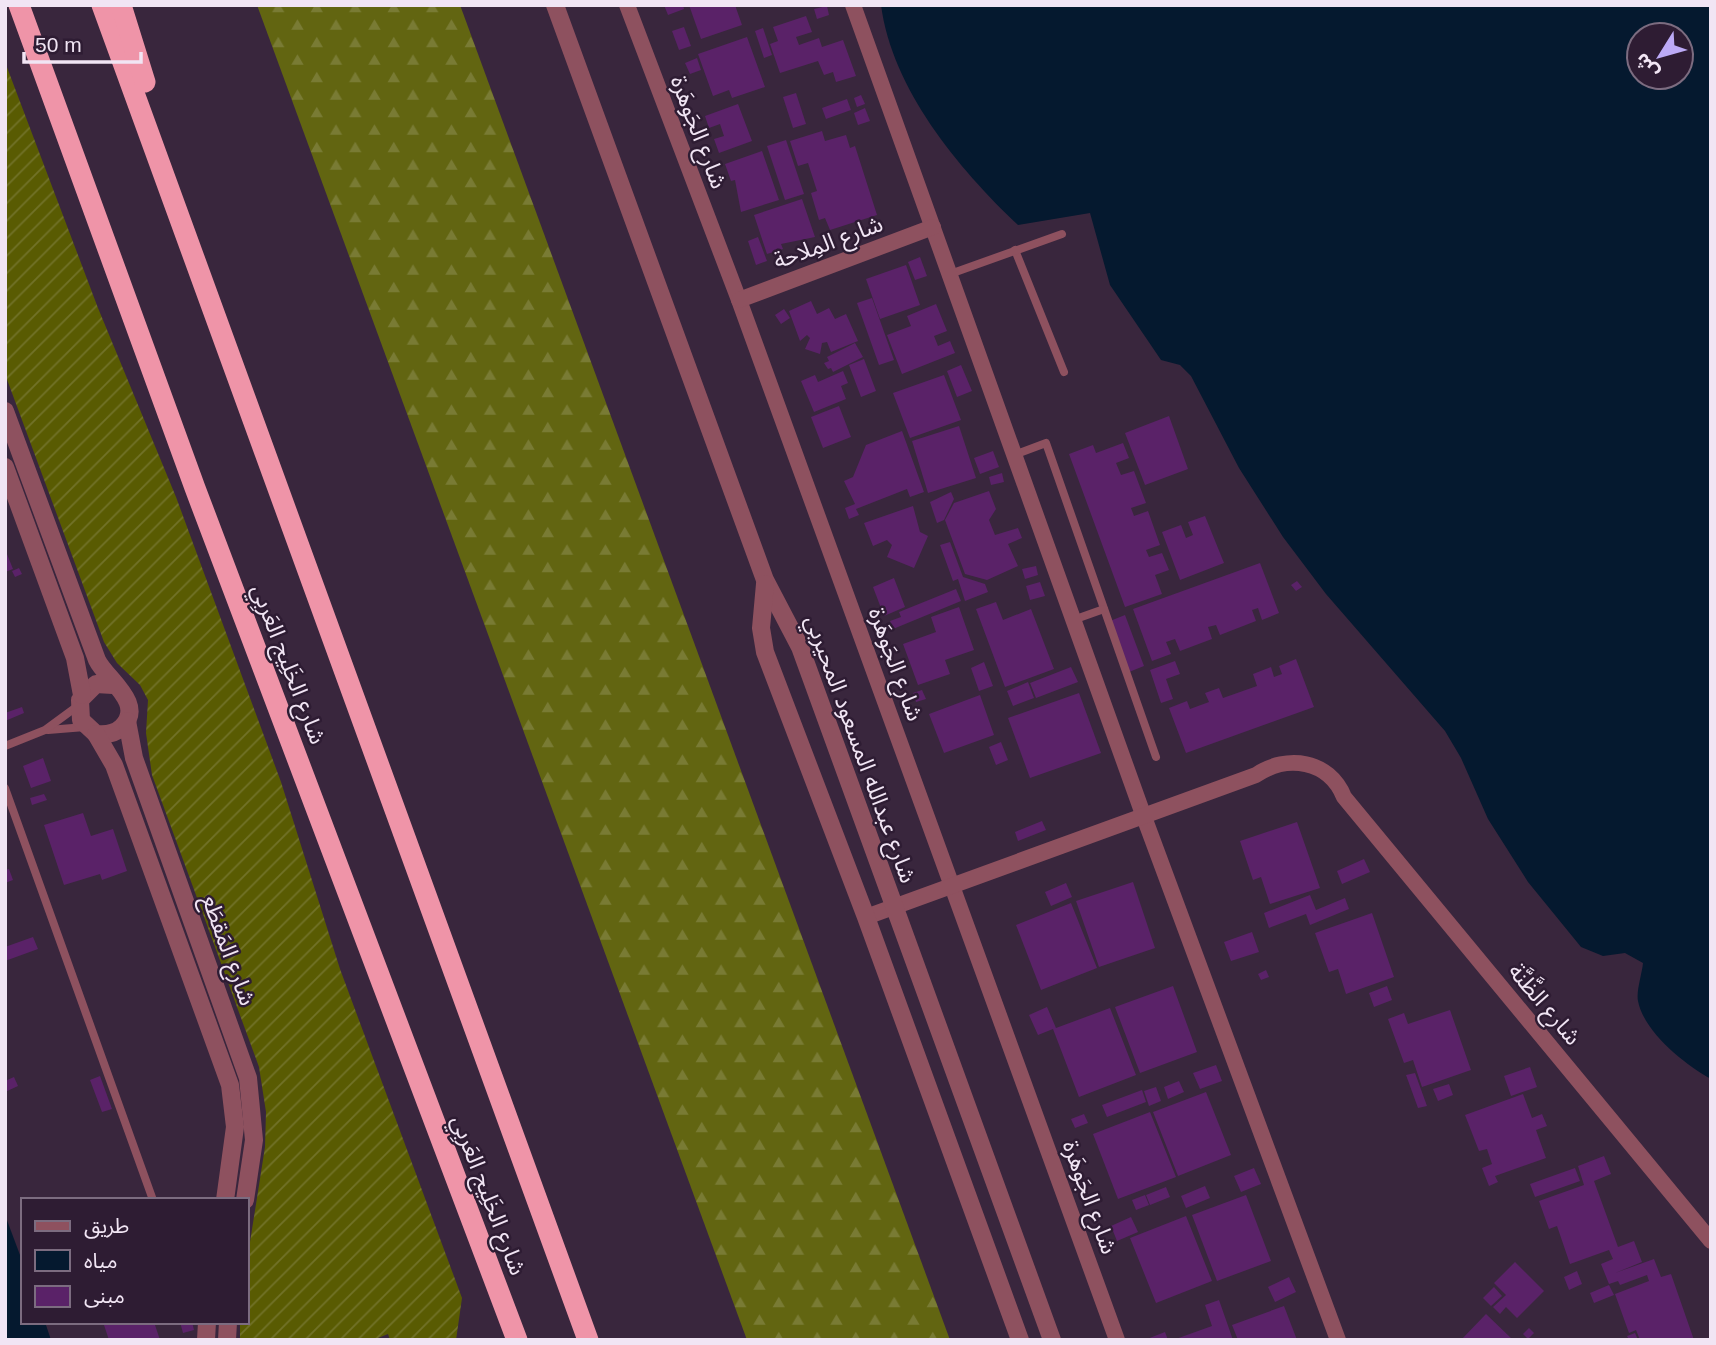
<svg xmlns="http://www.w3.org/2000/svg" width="1716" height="1345" font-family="Helvetica,'Noto Sans Arabic',sans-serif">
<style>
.forest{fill:url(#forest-firs)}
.garden{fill:url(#garden-furrows)}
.water{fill:#05192f;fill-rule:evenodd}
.building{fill:#5a2268}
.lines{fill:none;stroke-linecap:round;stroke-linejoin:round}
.service{stroke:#8e515f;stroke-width:8}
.minor{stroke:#8e515f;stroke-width:16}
.tertiary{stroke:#8e515f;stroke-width:18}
.motorway{stroke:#ef94a8;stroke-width:21}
.labels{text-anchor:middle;stroke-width:5;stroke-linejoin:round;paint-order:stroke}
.street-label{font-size:23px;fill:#f1e5f4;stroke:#2e1c33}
</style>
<defs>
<pattern id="forest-firs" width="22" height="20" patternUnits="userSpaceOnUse" patternTransform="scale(1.75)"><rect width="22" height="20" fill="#626511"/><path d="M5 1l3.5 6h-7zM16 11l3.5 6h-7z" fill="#797b34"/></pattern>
<pattern id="garden-furrows" width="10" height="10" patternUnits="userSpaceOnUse" patternTransform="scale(1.75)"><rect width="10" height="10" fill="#595b02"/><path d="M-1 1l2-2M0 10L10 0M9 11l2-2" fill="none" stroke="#717228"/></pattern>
</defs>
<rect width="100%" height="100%" fill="#39263d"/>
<!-- forest -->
<polygon class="forest" points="257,5 460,5 950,1340 747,1340"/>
<!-- garden -->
<polygon class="garden" points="5,62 98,308 176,497 281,782 340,969 462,1298 456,1340 390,1340 388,1334 373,1340 240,1340 240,1322 247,1322 247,1261 265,1147 266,1112 259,1067 152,775 146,733 148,700 140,685 117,663 104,642 5,374"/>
<!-- water -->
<g class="water">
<path d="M881,5H1711V1079C1684,1064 1644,1032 1638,1001C1636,991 1642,974 1643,963L1625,953L1603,956L1581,947L1528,882L1488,819L1461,758L1445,731L1326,594L1283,537L1239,468L1191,376L1180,365L1161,360L1110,285L1090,213L1018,225C958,168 892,89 881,5ZM1639,35H1681V77H1639Z"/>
<polygon points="5,1215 23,1263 23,1322 45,1322 51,1340 5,1340"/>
</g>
<!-- building -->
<g class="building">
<polygon points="664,5 683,5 684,9 668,15"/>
<polygon points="689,5 735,5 742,25 701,39"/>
<polygon points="827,6 829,15 817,19 814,9"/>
<polygon points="806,16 812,32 796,37 799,45 819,38 822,47 843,40 856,76 836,82 833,72 824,75 818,61 780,73 770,44 778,41 773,27"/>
<polygon points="684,27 691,46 679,50 672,31"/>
<polygon points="763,28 772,55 764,58 755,31"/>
<polygon points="747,37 765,87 732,98 729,90 713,96 698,54"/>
<polygon points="697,58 701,70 690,74 685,63"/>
<polygon points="796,93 806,124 793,128 783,97"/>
<polygon points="861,95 865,104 857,107 854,98"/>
<polygon points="847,99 851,110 826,119 822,108"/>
<polygon points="738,104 752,141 719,153 714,139 724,136 720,124 709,128 705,116"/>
<polygon points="865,108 870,121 858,125 854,113"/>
<polygon points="822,131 825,141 846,135 850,148 855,146 877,215 830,230 825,218 819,220 811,193 817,191 808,163 798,166 790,141"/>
<polygon points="786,140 804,194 785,200 767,146"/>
<polygon points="762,151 779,200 741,212 735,180 731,181 725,164"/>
<polygon points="802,199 815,237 781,244 783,249 767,254 754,215"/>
<polygon points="758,237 767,261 756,265 748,241"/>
<polygon points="920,257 927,276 915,280 908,262"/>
<polygon points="906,265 920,305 880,319 866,279"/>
<polygon points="872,298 894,360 879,365 857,303"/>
<polygon points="811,301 817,314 829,308 835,319 846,314 858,341 831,352 827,342 822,343 820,354 805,349 810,338 807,335 800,341 789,311"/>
<polygon points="936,304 947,331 934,336 938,346 950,341 955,353 902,374 887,335 911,326 907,316"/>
<polygon points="784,309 790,318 781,324 775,315"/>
<polygon points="855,343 863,357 833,372 831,368 828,369 824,363 829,361 827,357"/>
<polygon points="864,359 876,391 861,397 849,365"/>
<polygon points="961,365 972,391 957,397 947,371"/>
<polygon points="843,371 848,383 841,386 846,399 814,412 801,381 815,375 818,382"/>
<polygon points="944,375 961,420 910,438 893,393"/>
<polygon points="839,406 851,437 823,448 811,417"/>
<polygon points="1169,416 1188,469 1145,485 1125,433"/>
<polygon points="959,426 976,478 928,493 912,441"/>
<polygon points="902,431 924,492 910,497 907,489 856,509 859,515 849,519 845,508 855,504 844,481 853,477 866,445"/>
<polygon points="1123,443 1129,458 1116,463 1121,475 1134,471 1146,503 1131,508 1134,516 1148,511 1160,545 1146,550 1149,557 1162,553 1169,570 1155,575 1162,594 1125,607 1069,454 1093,445 1096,453"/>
<polygon points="993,451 999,467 980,474 974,458"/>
<polygon points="1002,473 1004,482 991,485 989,477"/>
<polygon points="989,491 996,509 989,520 995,535 1018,528 1022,538 1008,544 1018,566 987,580 965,574 945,520 954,503"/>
<polygon points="951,492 954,499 944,520 937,523 930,502"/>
<polygon points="913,506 920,532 928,536 914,568 887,557 892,545 887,540 873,546 864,523"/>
<polygon points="1205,516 1224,563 1180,580 1162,532 1181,525 1186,538 1193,535 1188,522"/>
<polygon points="950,542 963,577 985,584 988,592 965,601 958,579 953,581 940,545"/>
<polygon points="5,549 13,569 5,572"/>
<polygon points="1260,563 1279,613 1262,620 1258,608 1252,610 1256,621 1220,635 1216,625 1208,627 1212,639 1180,651 1175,639 1166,642 1171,654 1152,661 1133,609"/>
<polygon points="1036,566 1038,575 1025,579 1022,569"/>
<polygon points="19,568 22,574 15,577 12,571"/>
<polygon points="894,578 905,607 884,616 873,587"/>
<polygon points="1297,581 1302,587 1296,591 1291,585"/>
<polygon points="1040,582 1045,596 1030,600 1026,586"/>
<polygon points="956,589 961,601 893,629 890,621 901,617 899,612"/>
<polygon points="996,602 1003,620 1031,609 1054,669 1005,687 976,609"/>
<polygon points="959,607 974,650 945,660 950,674 918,685 903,644 936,632 931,617"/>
<polygon points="1125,615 1144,666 1129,672 1110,621"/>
<polygon points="1296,659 1314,707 1186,753 1169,708 1187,701 1190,709 1209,702 1205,693 1219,688 1223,698 1257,686 1253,674 1271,667 1274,677 1282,674 1279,666"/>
<polygon points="1175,661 1180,674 1166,679 1173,699 1161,703 1150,670"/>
<polygon points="984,662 993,686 979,691 971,668"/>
<polygon points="1071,667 1078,682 1036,698 1030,683"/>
<polygon points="1028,682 1034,698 1013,706 1007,691"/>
<polygon points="922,690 926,699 916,702 913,693"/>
<polygon points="1079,693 1101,753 1030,778 1008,718"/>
<polygon points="980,695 994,735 944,753 929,714"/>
<polygon points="22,707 24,713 5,721 5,713"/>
<polygon points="1001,742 1008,760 996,765 989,747"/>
<polygon points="43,758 51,781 31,788 23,766"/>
<polygon points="44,794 47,800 32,805 30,798"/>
<polygon points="83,813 91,836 113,829 127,871 102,880 100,874 64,885 44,825"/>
<polygon points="1042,821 1046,830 1018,841 1015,832"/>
<polygon points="1297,822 1320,888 1270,904 1261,877 1253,880 1240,841"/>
<polygon points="1364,859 1370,872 1342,884 1337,871"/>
<polygon points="9,869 13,880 5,883 5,870"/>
<polygon points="1133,882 1155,948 1099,967 1076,901"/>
<polygon points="1066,883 1072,897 1051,906 1045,892"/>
<polygon points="1310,895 1316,910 1345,898 1349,909 1310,925 1306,914 1269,928 1264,913"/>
<polygon points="1071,903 1097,968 1041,990 1016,925"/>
<polygon points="1372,913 1394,977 1346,994 1338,969 1329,972 1315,933"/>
<polygon points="1252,932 1259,952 1231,961 1224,942"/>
<polygon points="33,937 38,949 5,961 5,947"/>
<polygon points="1266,970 1269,977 1261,980 1258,974"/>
<polygon points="1173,986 1197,1052 1140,1073 1115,1007"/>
<polygon points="1387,986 1392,1000 1374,1007 1369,993"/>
<polygon points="1047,1007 1056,1028 1110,1008 1136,1075 1079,1097 1053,1029 1038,1035 1029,1015"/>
<polygon points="1450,1010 1471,1070 1422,1087 1413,1060 1404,1063 1388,1019 1404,1013 1408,1024"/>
<polygon points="1216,1065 1222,1081 1200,1089 1193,1073"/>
<polygon points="1530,1067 1537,1087 1511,1096 1504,1076"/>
<polygon points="1415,1073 1427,1106 1418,1108 1406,1075"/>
<polygon points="100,1076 112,1109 102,1112 90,1080"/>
<polygon points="14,1077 18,1086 5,1092 5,1081"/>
<polygon points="1179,1081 1184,1092 1168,1099 1164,1087"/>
<polygon points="1449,1084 1453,1095 1438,1101 1433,1089"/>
<polygon points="1156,1087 1161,1101 1149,1106 1144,1091"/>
<polygon points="1142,1090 1146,1102 1107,1117 1102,1105"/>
<polygon points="1206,1092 1231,1155 1178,1176 1153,1112"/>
<polygon points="1523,1094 1532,1118 1542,1114 1547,1126 1536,1130 1546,1158 1495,1176 1498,1182 1489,1186 1482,1168 1492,1164 1487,1149 1479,1151 1465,1115"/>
<polygon points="1150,1112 1176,1177 1118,1199 1093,1134"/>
<polygon points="1084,1114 1088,1123 1075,1128 1071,1119"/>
<polygon points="1604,1156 1611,1174 1594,1181 1618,1247 1634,1241 1642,1262 1615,1273 1654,1259 1661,1277 1671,1274 1694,1340 1640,1340 1636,1330 1629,1333 1615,1294 1649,1281 1647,1275 1620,1285 1618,1281 1609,1284 1601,1264 1613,1259 1609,1250 1570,1264 1557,1226 1549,1229 1539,1201 1584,1185 1578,1166"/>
<polygon points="1254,1168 1261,1184 1241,1192 1234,1176"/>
<polygon points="1575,1168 1580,1181 1535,1197 1530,1184"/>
<polygon points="1205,1186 1210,1198 1186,1208 1181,1196"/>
<polygon points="1166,1187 1170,1197 1150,1205 1146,1195"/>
<polygon points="1145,1195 1149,1205 1136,1210 1132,1200"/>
<polygon points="1246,1195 1271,1261 1217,1281 1192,1215"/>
<polygon points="1186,1216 1212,1281 1156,1303 1130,1238"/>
<polygon points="1131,1217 1138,1232 1117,1241 1111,1226"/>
<polygon points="1515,1262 1544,1291 1517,1318 1506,1307 1500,1314 1493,1307 1506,1295 1494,1283"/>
<polygon points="1577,1271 1582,1284 1569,1290 1564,1277"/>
<polygon points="1289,1277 1296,1292 1275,1302 1268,1287"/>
<polygon points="1609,1285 1614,1295 1594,1303 1590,1293"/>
<polygon points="1494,1287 1502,1296 1491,1306 1483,1298"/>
<polygon points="1219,1300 1233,1340 1173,1340 1212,1326 1205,1305"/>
<polygon points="1284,1306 1297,1340 1238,1340 1232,1325"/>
<polygon points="1486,1314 1513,1340 1461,1340"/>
<polygon points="103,1322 154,1322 160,1340 109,1340"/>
<polygon points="180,1322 192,1322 194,1330 183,1333"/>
<polygon points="1529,1328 1534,1333 1528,1339 1523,1334"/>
<polygon points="1165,1332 1168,1340 1147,1340 1147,1339"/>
<polygon points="1635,1333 1638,1340 1629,1340 1627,1336"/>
</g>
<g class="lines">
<!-- service -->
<g class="service">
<polyline points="1015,250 1064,372"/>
<polyline points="950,274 1062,234"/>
<polyline points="1014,455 1046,443 1156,757"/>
<polyline points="1073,620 1104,609"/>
<polyline points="48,730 85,727"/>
<polyline points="5,746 45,730 79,705"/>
<polyline points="5,788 153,1200"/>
</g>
<!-- minor -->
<g class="minor">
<polyline points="627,5 739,300 1117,1340"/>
<polyline points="853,5 1144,817 1338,1340"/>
<polyline points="739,300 933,227"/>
<path d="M866,917L1256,775C1287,754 1329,760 1344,797L1711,1241"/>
</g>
<!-- tertiary -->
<g class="tertiary">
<polyline points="555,5 765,580 800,647 1052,1340"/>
<path d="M5,411L97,660C106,679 146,704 122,727C115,734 106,735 96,734L81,720L80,700L96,684L113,685"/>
<polyline points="5,467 75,658 82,695"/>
<polyline points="765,584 761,628 765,652 866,917 1020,1340"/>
<polyline points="127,721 134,758 248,1078 254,1140 245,1200"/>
<polyline points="96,734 114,765 230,1085 235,1127 225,1200"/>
<polyline points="206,1340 207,1322"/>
<polyline points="227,1340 228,1322"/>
</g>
<!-- motorway -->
<g class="motorway">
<polyline points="19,5 195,488 517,1340"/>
<polyline points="102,5 588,1340"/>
<polyline points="121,5 145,82"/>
</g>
</g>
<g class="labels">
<!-- street labels -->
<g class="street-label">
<text transform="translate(699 132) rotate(69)" y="8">شارع الجَوهَرة</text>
<text transform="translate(828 242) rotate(-20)" y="8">شارع المِلاحة</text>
<text transform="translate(289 664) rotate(69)" y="8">شارع الخَلِيج العَربِي</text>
<text transform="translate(896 664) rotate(70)" y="8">شارع الجَوهَرة</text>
<text transform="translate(861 749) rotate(70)" y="8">شارع عبدالله المسعود المحيربي</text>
<text transform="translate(229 950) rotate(70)" y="8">شارع المَقطَع</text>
<text transform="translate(1545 1004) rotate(50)" y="8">شارع الظَّنَّة</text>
<text transform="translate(489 1195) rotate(69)" y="8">شارع الخَلِيج العَربِي</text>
<text transform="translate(1090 1197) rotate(70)" y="8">شارع الجَوهَرة</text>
</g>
</g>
<!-- border -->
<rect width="1716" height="1345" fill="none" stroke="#f1e5f4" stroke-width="14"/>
<!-- legend -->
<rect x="21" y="1198" width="228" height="126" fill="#2e1c33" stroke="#7c6c80" stroke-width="2"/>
<rect x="35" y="1221" width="35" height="10" fill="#8e515f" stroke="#7c6c80" stroke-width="2"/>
<text x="84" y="1233" font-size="21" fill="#f1e5f4">طريق</text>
<rect x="35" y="1250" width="35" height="21" fill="#05192f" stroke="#7c6c80" stroke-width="2"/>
<text x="84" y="1268" font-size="21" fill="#f1e5f4">مياه</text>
<rect x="35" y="1286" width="35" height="21" fill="#5a2268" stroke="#7c6c80" stroke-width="2"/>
<text x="84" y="1303" font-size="21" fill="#f1e5f4">مبنى</text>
<!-- north arrow -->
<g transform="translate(1660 56) rotate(233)"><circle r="33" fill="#2e1c33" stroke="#7c6c80" stroke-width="2"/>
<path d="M0-5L12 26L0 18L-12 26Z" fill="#bcaaf6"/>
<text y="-10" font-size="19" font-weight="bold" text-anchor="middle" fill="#f1e5f4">ش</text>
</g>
<!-- scale -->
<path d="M24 52v10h117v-10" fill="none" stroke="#f1e5f4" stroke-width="3.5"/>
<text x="35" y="52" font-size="21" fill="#f1e5f4" stroke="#2e1c33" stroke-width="5" paint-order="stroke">50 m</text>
</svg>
